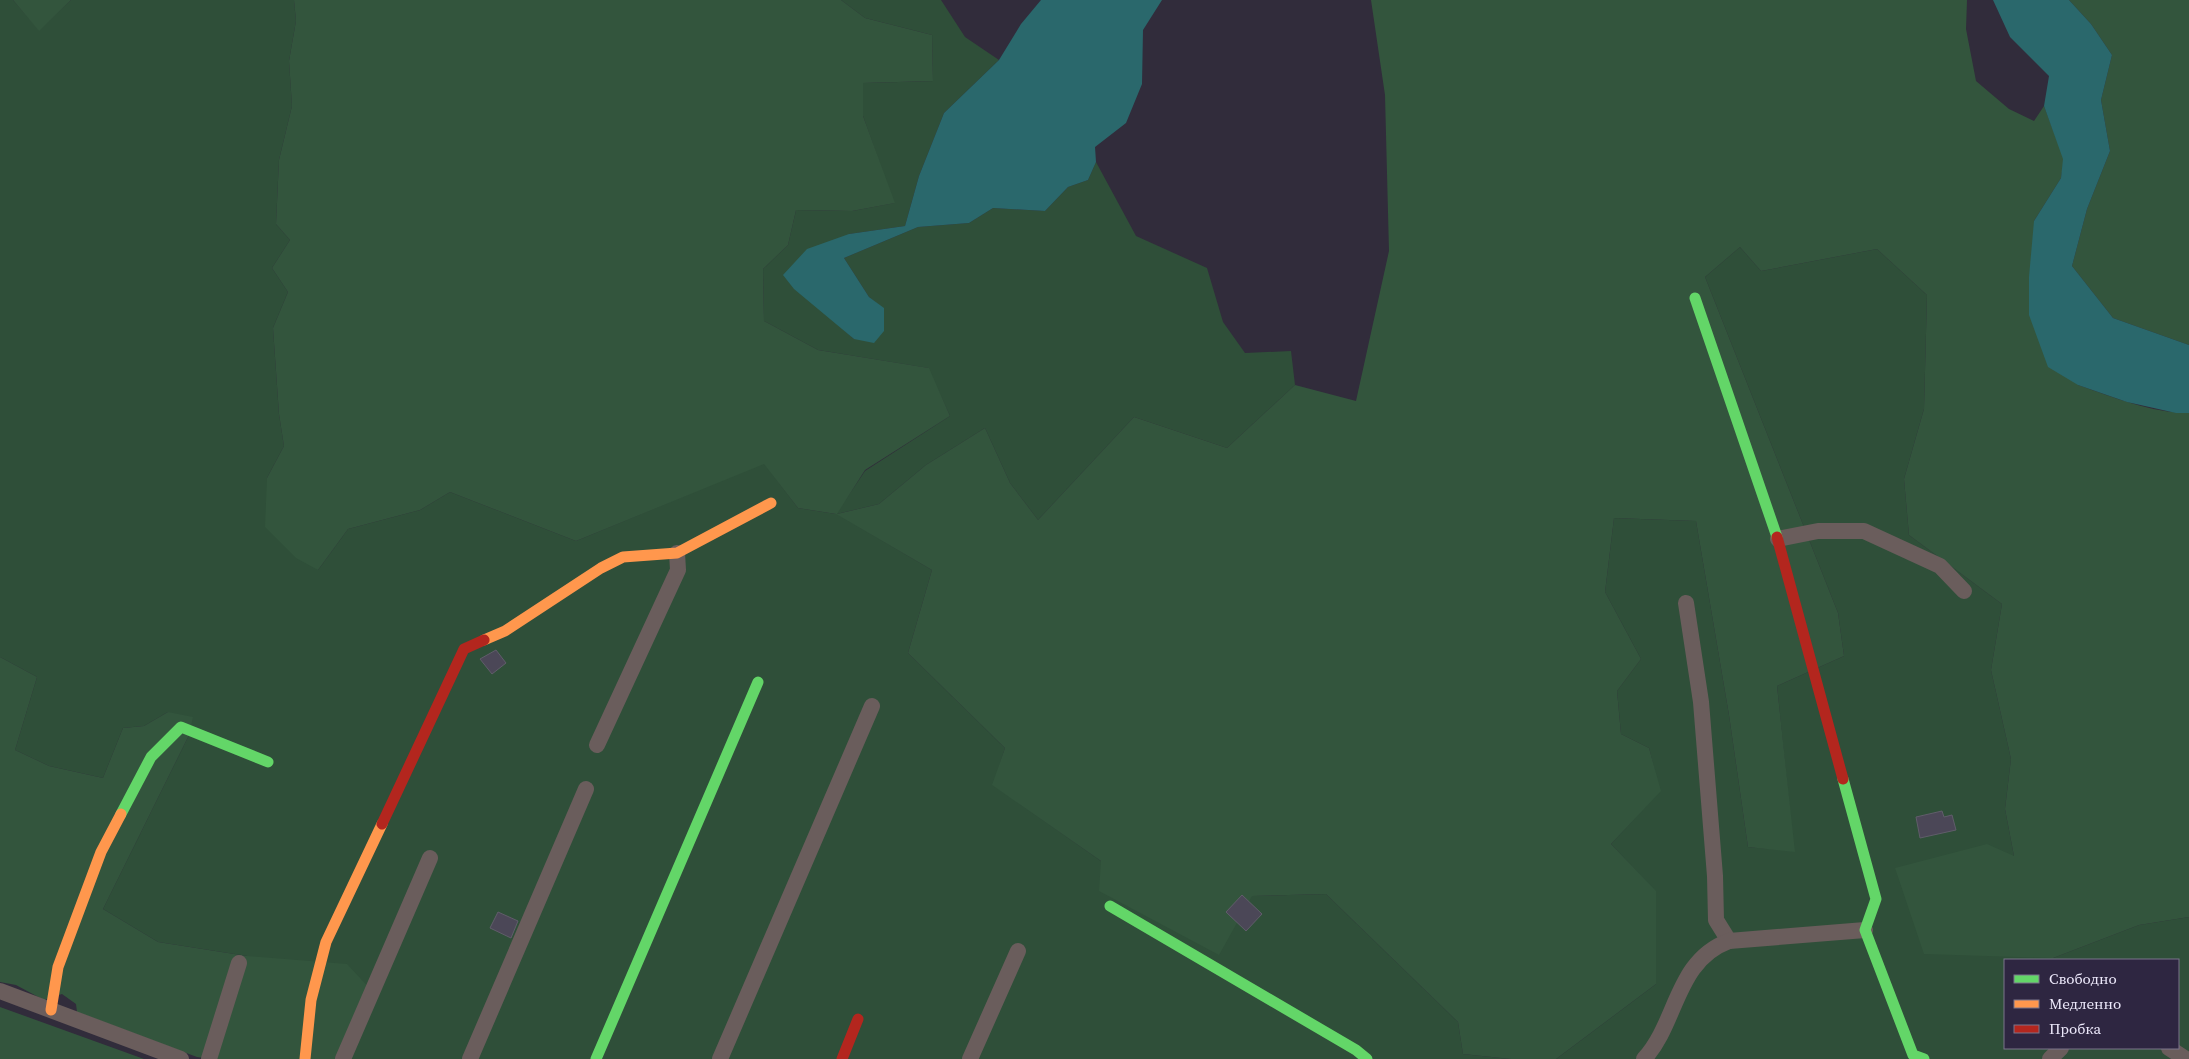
<svg xmlns="http://www.w3.org/2000/svg" width="2189" height="1059" font-family="'Source Serif 4',serif">
<style>
.green{fill:#2f4f39;fill-rule:evenodd}
.forest{fill:#33553d}
.water{fill:#2a686c}
.building{fill:#4b4757;stroke:#605d6a}
.lines{fill:none;stroke-linecap:round;stroke-linejoin:round}
.street{stroke:#6a5d5c;stroke-width:16}
.fast{stroke:#63d668;stroke-width:11}
.slow{stroke:#ff974d;stroke-width:11}
.jam{stroke:#b3261e;stroke-width:11}
</style>
<rect width="100%" height="100%" fill="#312c3b"/>
<!-- green -->
<g class="green">
<polygon points="0,0 13,0 39,30 71,0 294,0 296,21 289,61 292,106 279,160 276,224 290,240 272,268 288,292 273,328 279,414 284,446 267,478 318,570 348,529 420,510 450,492 576,541 764,463 798,508 836,514 865,471 950,416 928,368 818,350 764,321 763,269 788,245 796,210 852,211 894,203 863,116 863,83 933,81 932,35 865,18 841,0 941,0 965,37 999,60 944,113 919,176 905,226 849,234 828,316 854,339 884,309 869,297 844,258 918,227 969,223 993,208 1045,211 1068,187 1088,180 1096,162 1136,236 1207,268 1223,322 1245,353 1291,351 1295,385 1227,448 1134,417 1038,520 1010,483 985,428 926,465 879,504 837,514 932,570 908,653 1005,748 993,785 1101,861 1252,896 1326,894 1458,1022 1463,1054 1511,1059 344,1059 247,956 158,942 103,909 189,735 168,712 144,726 123,728 103,778 49,766 15,750 37,677 0,657"/>
<path d="M1740,247L1761,271L1877,249L1927,295L1924,409L1904,479L1909,535L2002,604L1991,670L2011,759L2005,809L2014,856L2053,958L2139,925L2189,917V1059H1556L1656,984V892L1611,844L1660,791L1649,748L1621,734L1617,691L1641,659L1605,592L1614,518L1696,521L1729,715L1748,847L1794,851L1777,686L1844,656L1838,613L1705,277ZM2005,960H2178V1048H2005Z"/>
</g>
<!-- forest -->
<g class="forest">
<polygon points="13,0 71,0 39,31"/>
<path d="M294,0H841L865,18L932,35L933,81L863,83V116L895,203L852,211L796,210L788,245L763,269L764,321L818,350L929,368L950,416L865,470L837,514L879,504L926,465L985,428L1010,483L1038,520L1134,417L1227,448L1295,385L1356,401L1389,251L1385,95L1371,0H1967L1966,29L1976,81L2009,109L2034,121L2044,106L2064,159L2061,178L2034,221L2078,385C2113,397 2151,413 2189,413V917L2139,925L2053,958L1924,954L1895,868L1987,844L2014,856L2005,809L2011,759L1991,670L2002,604L1909,535L1904,479L1924,409L1927,295L1877,249L1761,271L1740,247L1705,277L1838,613L1844,656L1777,686L1795,852L1748,847L1729,715L1696,521L1614,518L1605,592L1641,659L1617,691L1621,734L1649,748L1661,791L1611,844L1656,891V984L1556,1059H1511L1463,1054L1458,1022L1326,894L1252,896L1219,955L1099,891L1101,861L992,785L1005,748L908,653L932,570L836,514L798,508L764,464L576,541L450,492L420,510L348,529L318,570L296,558L265,527L267,478L284,446L279,414L273,328L288,292L272,268L290,240L276,224L279,160L292,106L289,61L296,21Z"/>
<polygon points="2069,0 2189,0 2189,345 2113,318 2072,266 2087,209 2110,151 2101,100 2112,55 2091,24"/>
<polygon points="0,657 37,677 15,750 49,766 103,778 123,728 144,726 168,712 193,717 189,735 103,909 158,942 247,956 347,964 374,993 344,1059 210,1059 197,1057 77,1012 76,1004 62,994 44,1000 16,985 0,982"/>
<polygon points="0,1007 144,1059 0,1059"/>
</g>
<!-- water -->
<g class="water">
<polygon points="1041,0 1162,0 1143,30 1142,84 1126,123 1095,147 1096,162 1088,180 1068,187 1045,211 993,208 969,223 918,227 844,258 869,297 884,308 884,331 874,343 854,339 794,289 783,275 807,249 849,234 905,226 919,176 944,113 999,60 1021,24"/>
<polygon points="1993,0 2069,0 2091,24 2112,55 2101,100 2110,151 2087,209 2072,266 2113,318 2189,345 2189,413 2176,413 2127,402 2078,385 2048,367 2029,315 2029,277 2034,221 2061,178 2063,159 2044,106 2049,76 2010,37"/>
</g>
<!-- building -->
<g class="building">
<polygon points="496,650 506,663 492,674 480,659"/>
<polygon points="1942,811 1944,817 1952,815 1956,830 1920,838 1916,817"/>
<polygon points="1242,895 1262,914 1246,931 1226,912"/>
<polygon points="498,912 518,921 511,938 490,928"/>
</g>
<g class="lines">
<!-- street -->
<g class="street">
<polyline points="1778,539 1818,531 1864,531 1940,566 1964,591"/>
<polyline points="1686,603 1701,702 1715,876 1716,920 1729,941"/>
<polyline points="597,745 678,570 677,553"/>
<polyline points="0,991 181,1059"/>
<polyline points="2169,1048 2186,1059"/>
<polyline points="209,1059 239,963"/>
<polyline points="343,1059 430,858"/>
<polyline points="470,1059 586,789"/>
<polyline points="720,1059 872,706"/>
<polyline points="970,1059 1018,951"/>
<path d="M1644,1059C1678,1022 1675,961 1729,941L1865,930"/>
<polyline points="2050,1059 2061,1048"/>
</g>
<!-- fast -->
<g class="fast">
<polyline points="1695,298 1777,537"/>
<polyline points="1843,779 1876,899 1865,930 1913,1055 1924,1059"/>
<polyline points="121,814 151,757 181,727 268,762"/>
<polyline points="1110,906 1356,1050 1367,1059"/>
<polyline points="596,1059 758,682"/>
</g>
<!-- slow -->
<g class="slow">
<polyline points="484,640 505,631 601,568 623,557 677,553 771,503"/>
<polyline points="51,1010 58,967 101,852 121,814"/>
<polyline points="305,1059 311,1000 326,942 382,824"/>
</g>
<!-- jam -->
<g class="jam">
<polyline points="1777,537 1843,779"/>
<polyline points="382,824 464,649 484,640"/>
<polyline points="842,1059 858,1019"/>
</g>
</g>
<!-- legend -->
<rect x="2004" y="959" width="175" height="90" fill="#2e2641" stroke="#7a748b"/>
<rect x="2014" y="975" width="25" height="8" fill="#63d668" stroke="#7a748b"/>
<text x="2049" y="984" font-size="15" fill="#ece8fa">Свободно</text>
<rect x="2014" y="1000" width="25" height="8" fill="#ff974d" stroke="#7a748b"/>
<text x="2049" y="1009" font-size="15" fill="#ece8fa">Медленно</text>
<rect x="2014" y="1025" width="25" height="8" fill="#b3261e" stroke="#7a748b"/>
<text x="2049" y="1034" font-size="15" fill="#ece8fa">Пробка</text>
</svg>
